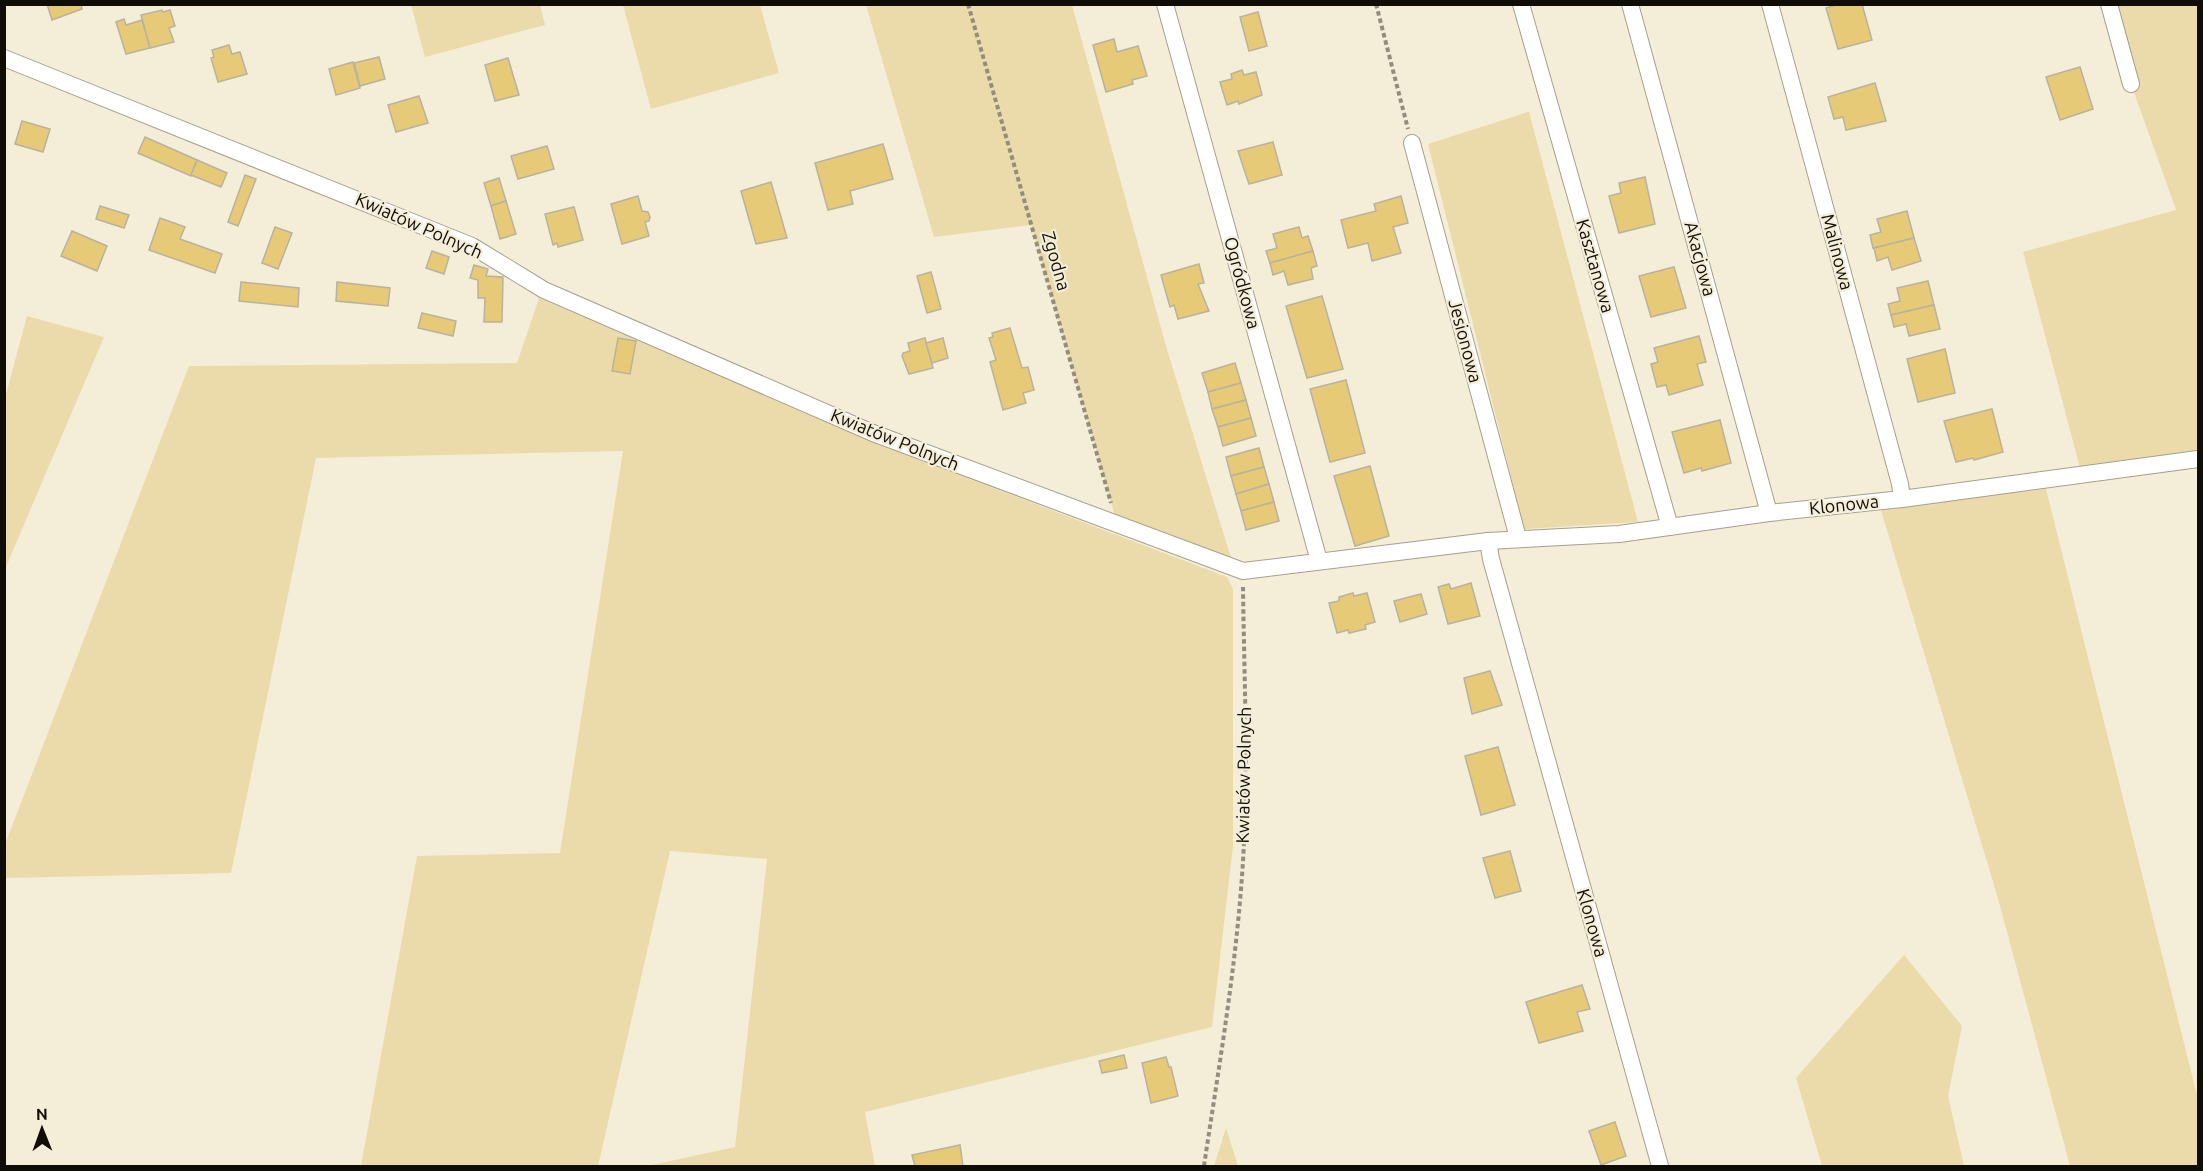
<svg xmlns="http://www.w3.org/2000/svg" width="2203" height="1171" font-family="Ubuntu,sans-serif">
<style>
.green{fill:#ecdbaa}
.building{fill:#e6ca77;stroke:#b9b29e;stroke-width:1.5}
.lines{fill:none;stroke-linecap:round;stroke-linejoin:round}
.street-casing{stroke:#a6a08c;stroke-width:18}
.path{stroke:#928d7e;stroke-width:4;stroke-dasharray:4.5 3;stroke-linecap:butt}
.street{stroke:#fff;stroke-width:16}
.labels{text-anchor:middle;stroke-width:4.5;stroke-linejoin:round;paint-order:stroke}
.street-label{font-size:18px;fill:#100d07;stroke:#f4edd8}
</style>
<rect width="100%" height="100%" fill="#f4edd8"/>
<!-- green -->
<g class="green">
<polygon points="411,5 540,5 545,25 425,57"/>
<polygon points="623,5 760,5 779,73 651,109"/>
<polygon points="866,5 1072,5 1166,346 1231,558 1115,516 1031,225 934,237"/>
<polygon points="2109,5 2198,5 2198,453 2080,468 2023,252 2176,210 2131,84"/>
<polygon points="1528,112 1529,112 1638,522 1524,529 1428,144"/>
<polygon points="539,298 870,441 1227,577 1233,589 1233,846 1212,1027 865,1112 875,1166 647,1166 735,1147 767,859 670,851 598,1166 361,1166 417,856 560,853 623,451 316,458 231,873 5,878 4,847 189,366 517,363"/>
<polygon points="27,316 104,337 5,569 5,398"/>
<polygon points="2046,489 2198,1099 2198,1166 2070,1166 1997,895 1880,507"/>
<polygon points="1904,955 1962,1026 1948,1096 1964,1166 1822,1166 1796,1078"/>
<polygon points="1226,1128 1238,1166 1214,1166"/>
</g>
<!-- building -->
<g class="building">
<polygon points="47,4 81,4 82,9 52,20"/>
<polygon points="1839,4 1862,4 1872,40 1838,49 1826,8"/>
<polygon points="162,10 163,12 170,10 175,26 169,28 174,42 150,48 141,15"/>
<polygon points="1258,12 1267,46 1249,51 1240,17"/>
<polygon points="124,19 126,25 142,20 150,48 126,54 116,22"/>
<polygon points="1114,39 1117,52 1138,46 1147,76 1132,80 1133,84 1106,92 1093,45"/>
<polygon points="229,45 232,54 240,52 247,74 218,82 211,58 214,57 212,50"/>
<polygon points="379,57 385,79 360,86 354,63"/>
<polygon points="508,58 519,95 495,101 485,65"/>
<polygon points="353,62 360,88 336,95 329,69"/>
<polygon points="2080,67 2093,109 2060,120 2046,77"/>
<polygon points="1242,70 1244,75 1256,72 1262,95 1239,104 1238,101 1227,105 1220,82 1232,79 1231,74"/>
<polygon points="1875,83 1886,121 1846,130 1843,117 1834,119 1828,97"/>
<polygon points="419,96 428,123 396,132 388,105"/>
<polygon points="22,121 50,129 43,152 15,144"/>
<polygon points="145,137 197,160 191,176 138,153"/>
<polygon points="1273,142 1282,175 1249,184 1238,151"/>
<polygon points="883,144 893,179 850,191 853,204 828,210 815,163"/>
<polygon points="547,146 554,169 518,179 511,156"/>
<polygon points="197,160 227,173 221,187 191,175"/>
<polygon points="245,175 256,179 238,226 228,222"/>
<polygon points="1645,177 1655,224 1619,233 1609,196 1621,193 1619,183"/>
<polygon points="499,178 506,201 491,206 484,183"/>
<polygon points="771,182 787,238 756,244 741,191"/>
<polygon points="638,196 642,211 648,212 650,217 649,221 645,222 649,236 622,244 611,204"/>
<polygon points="1401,196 1408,223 1393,227 1401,253 1372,261 1368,243 1348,248 1341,220 1376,211 1374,204"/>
<polygon points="506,201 516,234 500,239 491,206"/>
<polygon points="100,206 129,215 124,228 96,219"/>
<polygon points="574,207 583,240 558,247 557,243 553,245 545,214"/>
<polygon points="1907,211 1914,238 1873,248 1870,235 1881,232 1877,219"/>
<polygon points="160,218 185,227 180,239 222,254 215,273 149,250"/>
<polygon points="275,227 292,233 278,269 262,263"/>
<polygon points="1299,227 1302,238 1308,236 1313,251 1270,263 1266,251 1277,248 1273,234"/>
<polygon points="72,231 107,246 97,271 61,256"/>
<polygon points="1914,238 1921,261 1892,270 1888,257 1877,261 1874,248"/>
<polygon points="432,251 449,257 444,274 426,268"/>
<polygon points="1313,251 1317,266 1311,268 1313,279 1288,285 1284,271 1273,275 1270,263"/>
<polygon points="1199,264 1204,283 1198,284 1209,311 1178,319 1174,305 1170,307 1161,275"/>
<polygon points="474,265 488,269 486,276 503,277 502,322 484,322 485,298 478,298 478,280 470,278"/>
<polygon points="1674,267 1686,308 1651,317 1639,276"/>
<polygon points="931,272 941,309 927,313 917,276"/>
<polygon points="1928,281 1934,305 1891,315 1888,304 1900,301 1897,288"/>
<polygon points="241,282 299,288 298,307 239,301"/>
<polygon points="337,282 390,288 388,306 336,301"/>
<polygon points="1322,296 1343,369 1307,378 1286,306"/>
<polygon points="1934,305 1940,329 1909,336 1906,324 1894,327 1891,315"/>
<polygon points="422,313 456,321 453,336 418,328"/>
<polygon points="1010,328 1022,368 1028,367 1034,390 1023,393 1026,403 1003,410 990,362 996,360 989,338 993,337 992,333"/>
<polygon points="1699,336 1706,362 1697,364 1703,385 1669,395 1666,385 1657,387 1651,364 1658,362 1654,348"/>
<polygon points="618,338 636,341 630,374 612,371"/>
<polygon points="925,338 933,368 909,374 902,356 903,353 910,351 908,343"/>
<polygon points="943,338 948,358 932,363 926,343"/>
<polygon points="1945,349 1955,393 1918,402 1907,359"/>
<polygon points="1235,363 1241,383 1208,392 1202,373"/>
<polygon points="1346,380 1365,453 1330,462 1310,389"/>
<polygon points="1241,383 1246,400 1212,409 1208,392"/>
<polygon points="1246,400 1251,418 1218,427 1212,409"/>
<polygon points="1992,409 2003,452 1974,460 1973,458 1956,462 1944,421"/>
<polygon points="1251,418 1256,436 1223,446 1218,427"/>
<polygon points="1720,420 1731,463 1702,471 1701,468 1684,473 1672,432"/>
<polygon points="1259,448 1264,467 1231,476 1226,457"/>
<polygon points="1370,466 1389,536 1355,546 1334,476"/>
<polygon points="1264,467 1269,484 1236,494 1231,476"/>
<polygon points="1269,484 1274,502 1241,511 1236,494"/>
<polygon points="1274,502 1279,521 1246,530 1241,511"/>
<polygon points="1471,583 1480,616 1448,624 1438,587 1449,584 1451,589"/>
<polygon points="1353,593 1354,596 1367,593 1375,622 1365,625 1366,629 1349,633 1348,630 1337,633 1329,603 1339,601 1339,597"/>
<polygon points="1421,594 1427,614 1400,622 1394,601"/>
<polygon points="1490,671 1502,705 1472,714 1464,678"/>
<polygon points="1498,747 1515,805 1481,815 1465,756"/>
<polygon points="1510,851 1521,891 1495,898 1483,858"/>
<polygon points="1582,985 1590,1009 1577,1012 1583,1031 1539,1043 1526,1002"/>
<polygon points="1124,1055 1127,1068 1102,1073 1099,1061"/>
<polygon points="1166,1057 1169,1067 1171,1067 1178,1096 1151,1103 1142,1063"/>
<polygon points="1615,1122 1626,1156 1601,1165 1589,1131"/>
<polygon points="960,1145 963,1166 915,1166 912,1155"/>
</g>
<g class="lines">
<defs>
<g id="street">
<polyline points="1165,4 1319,561"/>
<polyline points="1521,4 1670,527"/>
<polyline points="1630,4 1769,513"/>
<polyline points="1770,4 1900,484 1902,499"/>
<polyline points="2109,4 2131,84"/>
<polyline points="4,58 472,246 544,290 873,433 1243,571 1488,541 1619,534 1769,513 1902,499 2198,459"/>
<polyline points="1412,143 1518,538"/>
<polyline points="1488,541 1491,559 1660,1166"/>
</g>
</defs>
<!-- street casing -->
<use href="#street" class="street-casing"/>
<!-- path -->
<g class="path">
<polyline points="968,4 1111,503"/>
<polyline points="1376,4 1408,129"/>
<path d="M1204,1166C1220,1059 1239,951 1244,842C1248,757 1244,672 1243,587"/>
</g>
<!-- street -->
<use href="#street" class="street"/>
</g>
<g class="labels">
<!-- street labels -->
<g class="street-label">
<text transform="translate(419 226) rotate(24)" y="6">Kwiatów Polnych</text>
<text transform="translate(1837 252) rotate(75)" y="6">Malinowa</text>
<text transform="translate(1700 259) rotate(75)" y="6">Akacjowa</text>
<text transform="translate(1056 261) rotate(74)" y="6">Zgodna</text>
<text transform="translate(1595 266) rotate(74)" y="6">Kasztanowa</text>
<text transform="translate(1242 283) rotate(75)" y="6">Ogródkowa</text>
<text transform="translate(1465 341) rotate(75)" y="6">Jesionowa</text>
<text transform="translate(895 440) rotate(22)" y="6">Kwiatów Polnych</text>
<text transform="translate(1844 505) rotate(-6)" y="6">Klonowa</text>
<text transform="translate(1244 775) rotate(-89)" y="6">Kwiatów Polnych</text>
<text transform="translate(1592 923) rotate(74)" y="6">Klonowa</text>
</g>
</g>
<!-- border -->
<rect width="2203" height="1171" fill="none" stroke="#100d07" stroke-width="12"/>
<!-- north arrow -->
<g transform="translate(42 1129) rotate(359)" stroke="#f4edd8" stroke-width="4.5" paint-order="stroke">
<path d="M0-4.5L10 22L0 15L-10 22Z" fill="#100d07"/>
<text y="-9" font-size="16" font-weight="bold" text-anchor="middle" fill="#100d07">N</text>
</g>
</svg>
